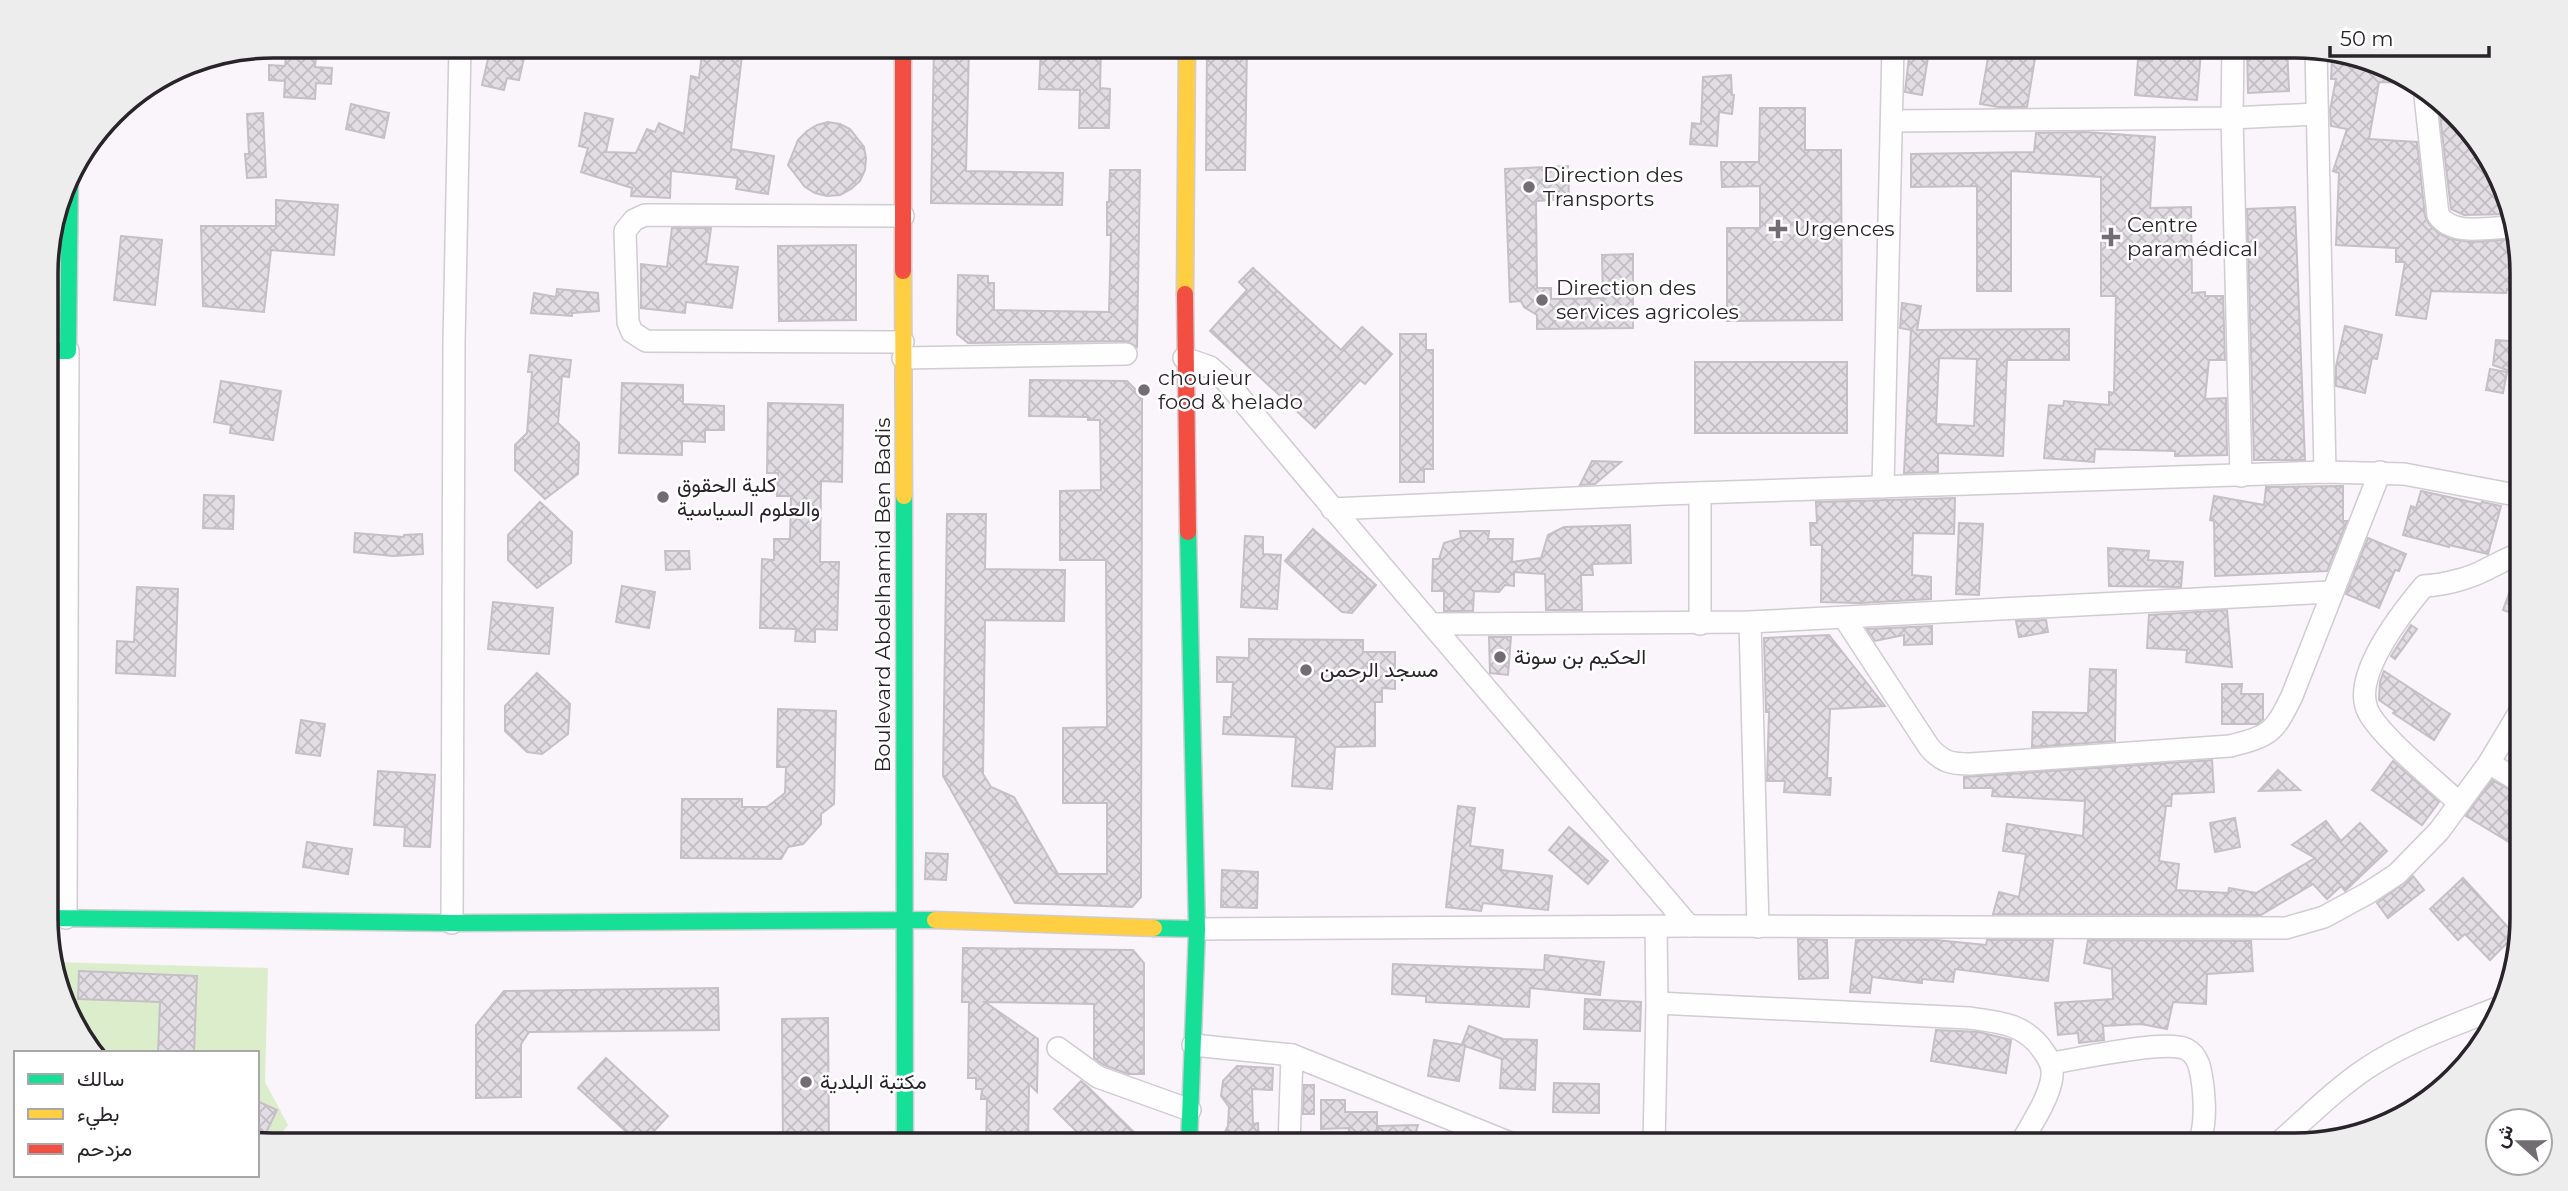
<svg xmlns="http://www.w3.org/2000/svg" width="2568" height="1191" font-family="Montserrat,Vazirmatn,sans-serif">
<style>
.garden{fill:#dcedcc}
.building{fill:url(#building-cross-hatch);stroke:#c4c0c5;stroke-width:2;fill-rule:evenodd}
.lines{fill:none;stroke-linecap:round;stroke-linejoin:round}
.street-casing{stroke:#d0ccd1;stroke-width:24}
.fast-casing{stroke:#d0ccd1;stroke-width:19}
.slow-casing{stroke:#d0ccd1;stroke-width:19}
.jam-casing{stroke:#d0ccd1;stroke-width:19}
.street{stroke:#fefefe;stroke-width:21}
.fast{stroke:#16e098;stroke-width:16}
.slow{stroke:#ffcf43;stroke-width:16}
.jam{stroke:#f24e42;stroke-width:16}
.poi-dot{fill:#726d73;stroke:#fff;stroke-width:2.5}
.labels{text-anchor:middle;stroke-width:5;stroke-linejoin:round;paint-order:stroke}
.poi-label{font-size:21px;fill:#29242a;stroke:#fff;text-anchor:start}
.street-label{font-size:21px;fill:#29242a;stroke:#fff}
.rim{fill:none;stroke:#29242a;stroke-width:3.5}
</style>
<defs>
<pattern id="building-cross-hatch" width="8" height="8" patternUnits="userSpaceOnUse" patternTransform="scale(1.75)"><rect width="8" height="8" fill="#e1dde3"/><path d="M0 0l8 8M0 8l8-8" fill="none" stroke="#c1bec3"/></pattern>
</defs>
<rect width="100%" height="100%" fill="#f9f5fa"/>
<!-- garden -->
<polygon class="garden" points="53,962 268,968 265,1082 288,1125 273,1145 257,1142 257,1053 91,1053"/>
<!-- building -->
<g class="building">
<polygon points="287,46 317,46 315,67 332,68 331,84 316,83 315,99 284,97 285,81 269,80 269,65 285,66"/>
<polygon points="491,46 511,46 526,49 519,80 507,78 504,90 482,85"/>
<polygon points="703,46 743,47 731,149 774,156 768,194 736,189 738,178 671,171 670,198 631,196 632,188 581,172 588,148 579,146 585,113 613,119 606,152 636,153 647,129 655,132 659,123 684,134 691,76 699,78"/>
<polygon points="934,46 969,46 966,171 1063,173 1062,205 931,203"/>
<polygon points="1041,46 1101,46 1100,88 1110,89 1109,128 1079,128 1080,90 1039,89"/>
<polygon points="1207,46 1247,46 1245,170 1206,170"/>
<polygon points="1990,46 2037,46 2027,107 1998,107 1980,104"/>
<polygon points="2247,46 2287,46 2289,91 2248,93"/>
<polygon points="2153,47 2201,51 2197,100 2135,95 2138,60 2152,61"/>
<polygon points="1910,48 1929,51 1922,95 1905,92"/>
<polygon points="2332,61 2383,64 2409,83 2379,82 2369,139 2417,142 2425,216 2429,224 2438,233 2450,239 2472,242 2519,239 2521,290 2507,289 2506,293 2431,291 2426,319 2396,315 2405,262 2396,262 2396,248 2336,245 2339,173 2333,171 2347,129 2331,126 2330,110 2336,79 2331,79"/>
<polygon points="1731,75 1732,95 1734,95 1732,114 1719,112 1717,146 1690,144 1692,123 1701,124 1703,77"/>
<polygon points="351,104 389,113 384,138 346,129"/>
<polygon points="2439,107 2476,135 2508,214 2464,215 2451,209"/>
<polygon points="1760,108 1805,108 1805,150 1841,150 1842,320 1727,321 1727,228 1760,228 1760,186 1722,187 1721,162 1759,162"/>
<polygon points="263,113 266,177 247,178 245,154 249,154 247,114"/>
<polygon points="828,122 840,124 850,129 864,147 866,158 865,170 860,181 851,189 840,195 827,196 815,193 805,187 788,165 798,140 807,131 817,125"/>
<polygon points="2085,132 2155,137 2150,208 2191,207 2192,293 2205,292 2205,296 2223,296 2225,360 2209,360 2205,399 2226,398 2227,455 2175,456 2175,451 2095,449 2094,462 2044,458 2049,405 2063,406 2064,401 2109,405 2109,392 2114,393 2116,296 2101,296 2101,177 2011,171 2011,291 1977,291 1977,186 1911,187 1911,154 2034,152 2036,133"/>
<polygon points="1568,166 1569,199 1536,201 1537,288 1551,288 1551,299 1603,298 1602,255 1633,254 1633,328 1537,329 1537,315 1524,307 1521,301 1510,302 1505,169"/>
<polygon points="1110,170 1140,170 1137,347 1126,341 968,343 957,334 958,275 988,276 988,283 994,283 994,310 1109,312 1111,235 1107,235 1107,202 1109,202"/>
<polygon points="276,200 338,205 334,255 271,250 264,312 203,306 201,226 276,226"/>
<polygon points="2295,207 2305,460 2254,460 2247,209"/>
<polygon points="672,228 711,228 706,264 738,267 732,308 686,302 685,313 641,308 641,264 667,267"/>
<polygon points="121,236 162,240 155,305 114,300"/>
<polygon points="856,245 856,320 779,321 778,246"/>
<polygon points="1253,268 1341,350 1362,327 1392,354 1365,384 1360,380 1315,428 1210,331 1247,290 1239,282"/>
<polygon points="557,289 598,293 599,311 572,313 572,316 531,313 534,293 556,297"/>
<path d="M1902,303L1921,306L1917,330L2069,329V360H2007L2003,456L1938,453V472L1904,473L1911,330L1900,328ZM1939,358L1977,359L1974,426L1936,424Z"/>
<polygon points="2345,326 2382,335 2377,359 2372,358 2365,393 2336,386 2336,366"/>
<polygon points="1400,334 1426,334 1426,350 1433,350 1433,469 1424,469 1424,482 1400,482"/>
<polygon points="2496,340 2521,342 2521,375 2493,365"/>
<polygon points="530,355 571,360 569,377 562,376 558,423 579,443 578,474 545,499 515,470 515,445 527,433 532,372 528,372"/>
<rect x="1695" y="362" width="152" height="71"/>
<polygon points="2490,369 2507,372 2503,393 2486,390"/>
<polygon points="1030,380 1127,381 1142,396 1141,897 1132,907 1015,903 943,776 947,514 986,514 985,569 1065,570 1064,621 985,620 983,774 991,787 1014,797 1058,874 1107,874 1107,803 1063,803 1063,728 1107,727 1106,560 1060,560 1060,491 1101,490 1100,420 1088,420 1088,417 1029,416"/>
<polygon points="221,381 281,391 273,440 230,433 231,425 214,422"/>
<polygon points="622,383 683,385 683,404 724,406 724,430 705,430 705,442 682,441 682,455 619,453"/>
<polygon points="768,403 843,405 842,482 821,481 820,562 839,562 837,630 815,629 815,642 795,641 796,629 760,628 762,559 774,560 774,539 790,539 791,496 777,496 778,473 767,473"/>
<polygon points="1592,461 1621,462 1595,484 1580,485"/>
<polygon points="2343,486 2343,521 2347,521 2327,571 2215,576 2214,521 2210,520 2214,496 2264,505 2266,487"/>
<polygon points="2421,491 2481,504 2482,502 2501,506 2488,554 2449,545 2449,547 2403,535 2411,506 2416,508"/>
<polygon points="204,495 234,496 233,529 203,528"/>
<polygon points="1955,498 1954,534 1913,533 1912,575 1931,577 1931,599 1860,603 1821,602 1822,545 1811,545 1810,523 1817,523 1816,502"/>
<polygon points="540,502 572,532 571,563 537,588 508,560 508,535"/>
<polygon points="1959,523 1983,524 1979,595 1956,594"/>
<polygon points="1630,525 1631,563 1592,564 1593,575 1581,575 1582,610 1546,610 1545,574 1514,572 1514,586 1505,585 1499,592 1474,591 1473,611 1444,611 1444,591 1432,591 1433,559 1439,559 1444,543 1461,538 1460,531 1489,531 1488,539 1513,539 1512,562 1541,558 1548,535 1564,527"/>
<polygon points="1313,529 1376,585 1352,613 1342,612 1285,561"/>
<polygon points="355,533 404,537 404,535 422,534 423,554 393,556 354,552"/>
<polygon points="1245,536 1263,537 1263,554 1281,555 1277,609 1241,607"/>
<polygon points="2368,538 2406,554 2399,571 2395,570 2379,608 2346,594"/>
<polygon points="2108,548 2149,551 2148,560 2183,562 2181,587 2109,586"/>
<polygon points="665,551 689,551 690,569 666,570"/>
<polygon points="2522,567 2522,617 2503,610 2518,569"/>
<polygon points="622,586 655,592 649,628 616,622"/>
<polygon points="137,587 178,589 175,676 116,673 117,641 134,642"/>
<polygon points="493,602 553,608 549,654 488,649"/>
<polygon points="2227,610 2232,667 2186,662 2187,650 2147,648 2149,615"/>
<polygon points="2046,620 2048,632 2019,637 2016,621"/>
<polygon points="2411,625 2417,629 2395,659 2391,656"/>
<polygon points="1932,626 1932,644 1904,645 1904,635 1875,641 1867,629"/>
<polygon points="1829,635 1885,706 1830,709 1827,778 1831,778 1830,795 1784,792 1785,781 1767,781 1769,712 1766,712 1764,638"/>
<polygon points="1489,637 1511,637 1508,675 1490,673"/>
<polygon points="1249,639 1363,640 1363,652 1395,652 1395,689 1382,688 1382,702 1375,702 1375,746 1335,747 1332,789 1292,786 1296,737 1223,734 1224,717 1231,717 1233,682 1217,682 1217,657 1249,658"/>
<polygon points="2090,669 2116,670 2115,741 2032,747 2033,712 2088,713"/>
<polygon points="2384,671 2450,714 2434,740 2393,713 2395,711 2379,700 2380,682"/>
<polygon points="537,673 570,704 568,734 542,754 527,752 505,731 505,706"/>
<polygon points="2222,684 2242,684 2241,694 2263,694 2263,719 2257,724 2222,724"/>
<polygon points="778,709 836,711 834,804 821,814 821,824 803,844 788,847 781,859 681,858 682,799 742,799 742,807 767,807 785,793 786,767 777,767"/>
<polygon points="301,720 325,724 320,756 296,753"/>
<polygon points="2212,760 2214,792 2172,794 2171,806 2166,806 2159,861 2179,864 2176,890 2228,893 2229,888 2256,893 2315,858 2292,845 2326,821 2341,841 2360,823 2387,851 2345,891 2341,886 2327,899 2313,884 2261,915 1993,914 1999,892 2019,897 2026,854 2003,851 2007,824 2083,836 2085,801 1992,796 1993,788 1964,788 1964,777"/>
<polygon points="2393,761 2439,802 2422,825 2372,790"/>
<polygon points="2278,770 2300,790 2259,791"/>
<polygon points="378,771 435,775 430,847 404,846 405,827 374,825"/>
<polygon points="2492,780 2522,796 2522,850 2466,816"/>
<polygon points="1458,806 1475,808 1470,846 1503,850 1501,870 1552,876 1548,910 1483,903 1481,911 1446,907"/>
<polygon points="2235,818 2240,847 2215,852 2210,823"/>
<polygon points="1569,827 1608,861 1588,884 1549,850"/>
<polygon points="307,842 352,849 348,874 303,867"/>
<polygon points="926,853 948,854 946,880 925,879"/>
<polygon points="1222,870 1258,872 1257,908 1221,907"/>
<polygon points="2413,876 2424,890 2388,918 2377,903"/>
<polygon points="2463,878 2515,935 2490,960 2465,934 2458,940 2430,909"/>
<polygon points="1798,939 1827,940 1828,978 1799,979"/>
<polygon points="1856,940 1936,940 1986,945 1987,940 2053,940 2048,981 1955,969 1953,982 1922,979 1922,983 1872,977 1870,993 1850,992"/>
<polygon points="2088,940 2251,941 2253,971 2207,974 2206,1004 2173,1002 2167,1029 2141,1024 2103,1026 2104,1040 2079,1043 2078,1033 2058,1035 2055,1003 2113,999 2112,969 2084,963"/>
<polygon points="963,948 1133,950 1144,963 1144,1074 1128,1074 1104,1065 1094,1058 1094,1004 985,1002 1038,1039 1037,1092 1029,1084 1028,1145 986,1145 987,1099 981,1099 982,1089 976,1089 976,1078 968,1078 969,1002 962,1002"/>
<polygon points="1545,955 1604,962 1600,995 1530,988 1529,1007 1426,1002 1426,996 1392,994 1393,964 1544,970"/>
<polygon points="79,971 197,976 194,1053 158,1053 160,1002 78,999"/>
<polygon points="718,988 719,1030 529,1032 521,1044 521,1097 476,1098 476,1025 504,991"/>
<polygon points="1585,999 1641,1002 1640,1031 1584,1029"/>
<polygon points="828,1018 829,1145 783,1145 782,1019"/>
<polygon points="1469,1026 1503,1039 1537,1040 1535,1090 1500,1088 1502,1059 1465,1046 1459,1081 1428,1076 1434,1040 1464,1045 1462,1044"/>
<polygon points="1936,1030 1979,1032 2011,1040 2006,1073 1931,1061"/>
<polygon points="606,1058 668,1116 641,1145 578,1088"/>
<polygon points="1237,1066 1273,1068 1272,1090 1252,1089 1253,1124 1258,1123 1259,1145 1224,1145 1224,1134 1228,1126 1229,1107 1221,1096 1223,1081"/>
<polygon points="1081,1081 1087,1086 1147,1145 1090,1145 1054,1109"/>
<polygon points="1554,1083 1599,1084 1599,1113 1553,1112"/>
<polygon points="1304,1085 1314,1085 1314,1114 1303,1114"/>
<polygon points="1321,1100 1345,1100 1345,1112 1377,1112 1377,1140 1349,1140 1349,1128 1321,1129"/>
<polygon points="257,1101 277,1110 261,1143 257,1142"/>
<polygon points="1418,1125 1412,1145 1378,1145 1378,1126"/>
</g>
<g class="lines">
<defs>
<g id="street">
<polyline points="2233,46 2232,118 2241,476"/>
<polyline points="2316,50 2325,472"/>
<path d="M2425,96L2438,215C2453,237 2490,227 2514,227"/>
<polyline points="1892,121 2232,118 2316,114"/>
<polyline points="903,216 645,215 634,220 625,231 628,322 632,332 646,341 903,342"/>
<polyline points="903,358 1126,354"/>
<path d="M1184,358L1210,367L1227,382C1379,565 1535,745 1689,926"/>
<polyline points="1883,487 1893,46"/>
<polyline points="1700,493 1700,624"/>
<polyline points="1332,509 1665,494 2325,472 2404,474 2521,496"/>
<path d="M1845,619L1929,747C1942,762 1951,764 1970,764L2230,746C2270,736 2274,733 2292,696L2380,472"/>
<polyline points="1750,622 1758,927"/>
<polyline points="1433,624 1750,622 2331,592"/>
<polyline points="2489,763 2522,783"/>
<path d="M2458,802C2437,782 2376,733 2367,709C2353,674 2403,611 2424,586C2443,585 2468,579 2485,570C2498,564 2508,557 2521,554"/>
<polyline points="66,918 68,351"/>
<polyline points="452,923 454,343 460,46"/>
<polyline points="1197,929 1689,926 2286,928 2324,917 2368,893 2397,874 2439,831 2489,763 2522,708"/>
<path d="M1657,1003L1969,1018C2000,1022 2026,1024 2044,1052C2051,1062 2054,1070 2051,1082C2046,1104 2030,1126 2020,1145"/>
<polyline points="1193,1045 1292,1055 1515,1145"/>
<polyline points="1058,1048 1098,1077 1190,1110"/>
<path d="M2052,1063C2078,1059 2165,1039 2186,1049C2200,1056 2201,1073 2203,1087C2205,1106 2206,1127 2198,1145"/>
<polyline points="1289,1145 1292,1055"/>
<polyline points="1654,1145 1657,1003 1656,927"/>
<path d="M2276,1145C2306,1119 2334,1090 2367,1068C2409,1040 2458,1024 2505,1005"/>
</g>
<g id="fast">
<polyline points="46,351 68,351 70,171"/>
<polyline points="904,496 905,1145"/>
<polyline points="47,918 452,923 935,920"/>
<polyline points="1154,928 1197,929 1188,532"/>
<polyline points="1189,1145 1197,929"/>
</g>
<g id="slow">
<polyline points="903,271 904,496"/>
<polyline points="1185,294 1187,46"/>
<polyline points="935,920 1154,928"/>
</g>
<g id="jam">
<polyline points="903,46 903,271"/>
<polyline points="1185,294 1188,532"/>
</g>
</defs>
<!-- street casing -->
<use href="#street" class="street-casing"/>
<!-- fast casing -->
<use href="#fast" class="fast-casing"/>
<!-- slow casing -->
<use href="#slow" class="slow-casing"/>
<!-- jam casing -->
<use href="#jam" class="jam-casing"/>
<!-- street -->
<use href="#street" class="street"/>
<!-- fast -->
<use href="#fast" class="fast"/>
<!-- slow -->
<use href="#slow" class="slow"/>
<!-- jam -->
<use href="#jam" class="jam"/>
</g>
<!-- markers -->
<g class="poi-dot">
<circle cx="1529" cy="187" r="7"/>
<path d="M1774.5 218.5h7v7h7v7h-7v7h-7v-7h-7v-7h7z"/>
<path d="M2107.5 226.5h7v7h7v7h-7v7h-7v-7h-7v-7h7z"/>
<circle cx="1542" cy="300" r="7"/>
<circle cx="1144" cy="390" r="7"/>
<circle cx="663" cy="497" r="7"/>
<circle cx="1500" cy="657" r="7"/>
<circle cx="1306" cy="670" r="7"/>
<circle cx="806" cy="1082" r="7"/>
</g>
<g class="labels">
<!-- poi labels -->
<g class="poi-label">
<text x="1543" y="182">Direction des<tspan x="1543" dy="24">Transports</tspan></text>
<text x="2127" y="232">Centre<tspan x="2127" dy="24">paramédical</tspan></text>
<text x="1794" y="236">Urgences</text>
<text x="1556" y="295">Direction des<tspan x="1556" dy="24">services agricoles</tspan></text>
<text x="1158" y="385">chouieur<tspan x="1158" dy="24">food &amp; helado</tspan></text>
<text x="677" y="492">كلية الحقوق<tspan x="677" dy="24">والعلوم السياسية</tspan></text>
<text x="1514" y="664">الحكيم بن سونة</text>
<text x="1320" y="677">مسجد الرحمن</text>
<text x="820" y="1089">مكتبة البلدية</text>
</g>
<!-- street labels -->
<g class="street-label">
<text transform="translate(883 595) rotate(-90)" y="7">Boulevard Abdelhamid Ben Badis</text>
</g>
</g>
<!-- crop -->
<path d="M0 0H2568V1191H0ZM273 58H2295A215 215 0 0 1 2510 273V918A215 215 0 0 1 2295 1133H273A215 215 0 0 1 58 918V273A215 215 0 0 1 273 58Z" fill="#eeedee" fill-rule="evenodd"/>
<path class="rim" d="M273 58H2295A215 215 0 0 1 2510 273V918A215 215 0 0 1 2295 1133H273A215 215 0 0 1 58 918V273A215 215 0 0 1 273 58Z"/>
<!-- legend -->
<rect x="14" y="1051" width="245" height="126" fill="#ffffff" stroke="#a9a7aa" stroke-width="2"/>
<rect x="28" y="1074" width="35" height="10" fill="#16e098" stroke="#a9a7aa" stroke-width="2"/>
<text x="77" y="1086" font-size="21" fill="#29242a">سالك</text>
<rect x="28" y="1109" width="35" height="10" fill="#ffcf43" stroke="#a9a7aa" stroke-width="2"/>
<text x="77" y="1121" font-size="21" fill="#29242a">بطيء</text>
<rect x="28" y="1144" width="35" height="10" fill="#f24e42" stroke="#a9a7aa" stroke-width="2"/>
<text x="77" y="1156" font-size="21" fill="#29242a">مزدحم</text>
<!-- north arrow -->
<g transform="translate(2519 1142) rotate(291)"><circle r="33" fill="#ffffff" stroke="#a9a7aa" stroke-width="2"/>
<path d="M0-5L12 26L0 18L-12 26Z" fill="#726d73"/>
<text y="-10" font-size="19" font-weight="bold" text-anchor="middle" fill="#29242a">ش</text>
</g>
<!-- scale -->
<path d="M2330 46v10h159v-10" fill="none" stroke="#29242a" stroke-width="3.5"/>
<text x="2340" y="46" font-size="21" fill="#29242a" stroke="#ffffff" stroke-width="5" paint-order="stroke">50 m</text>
</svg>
